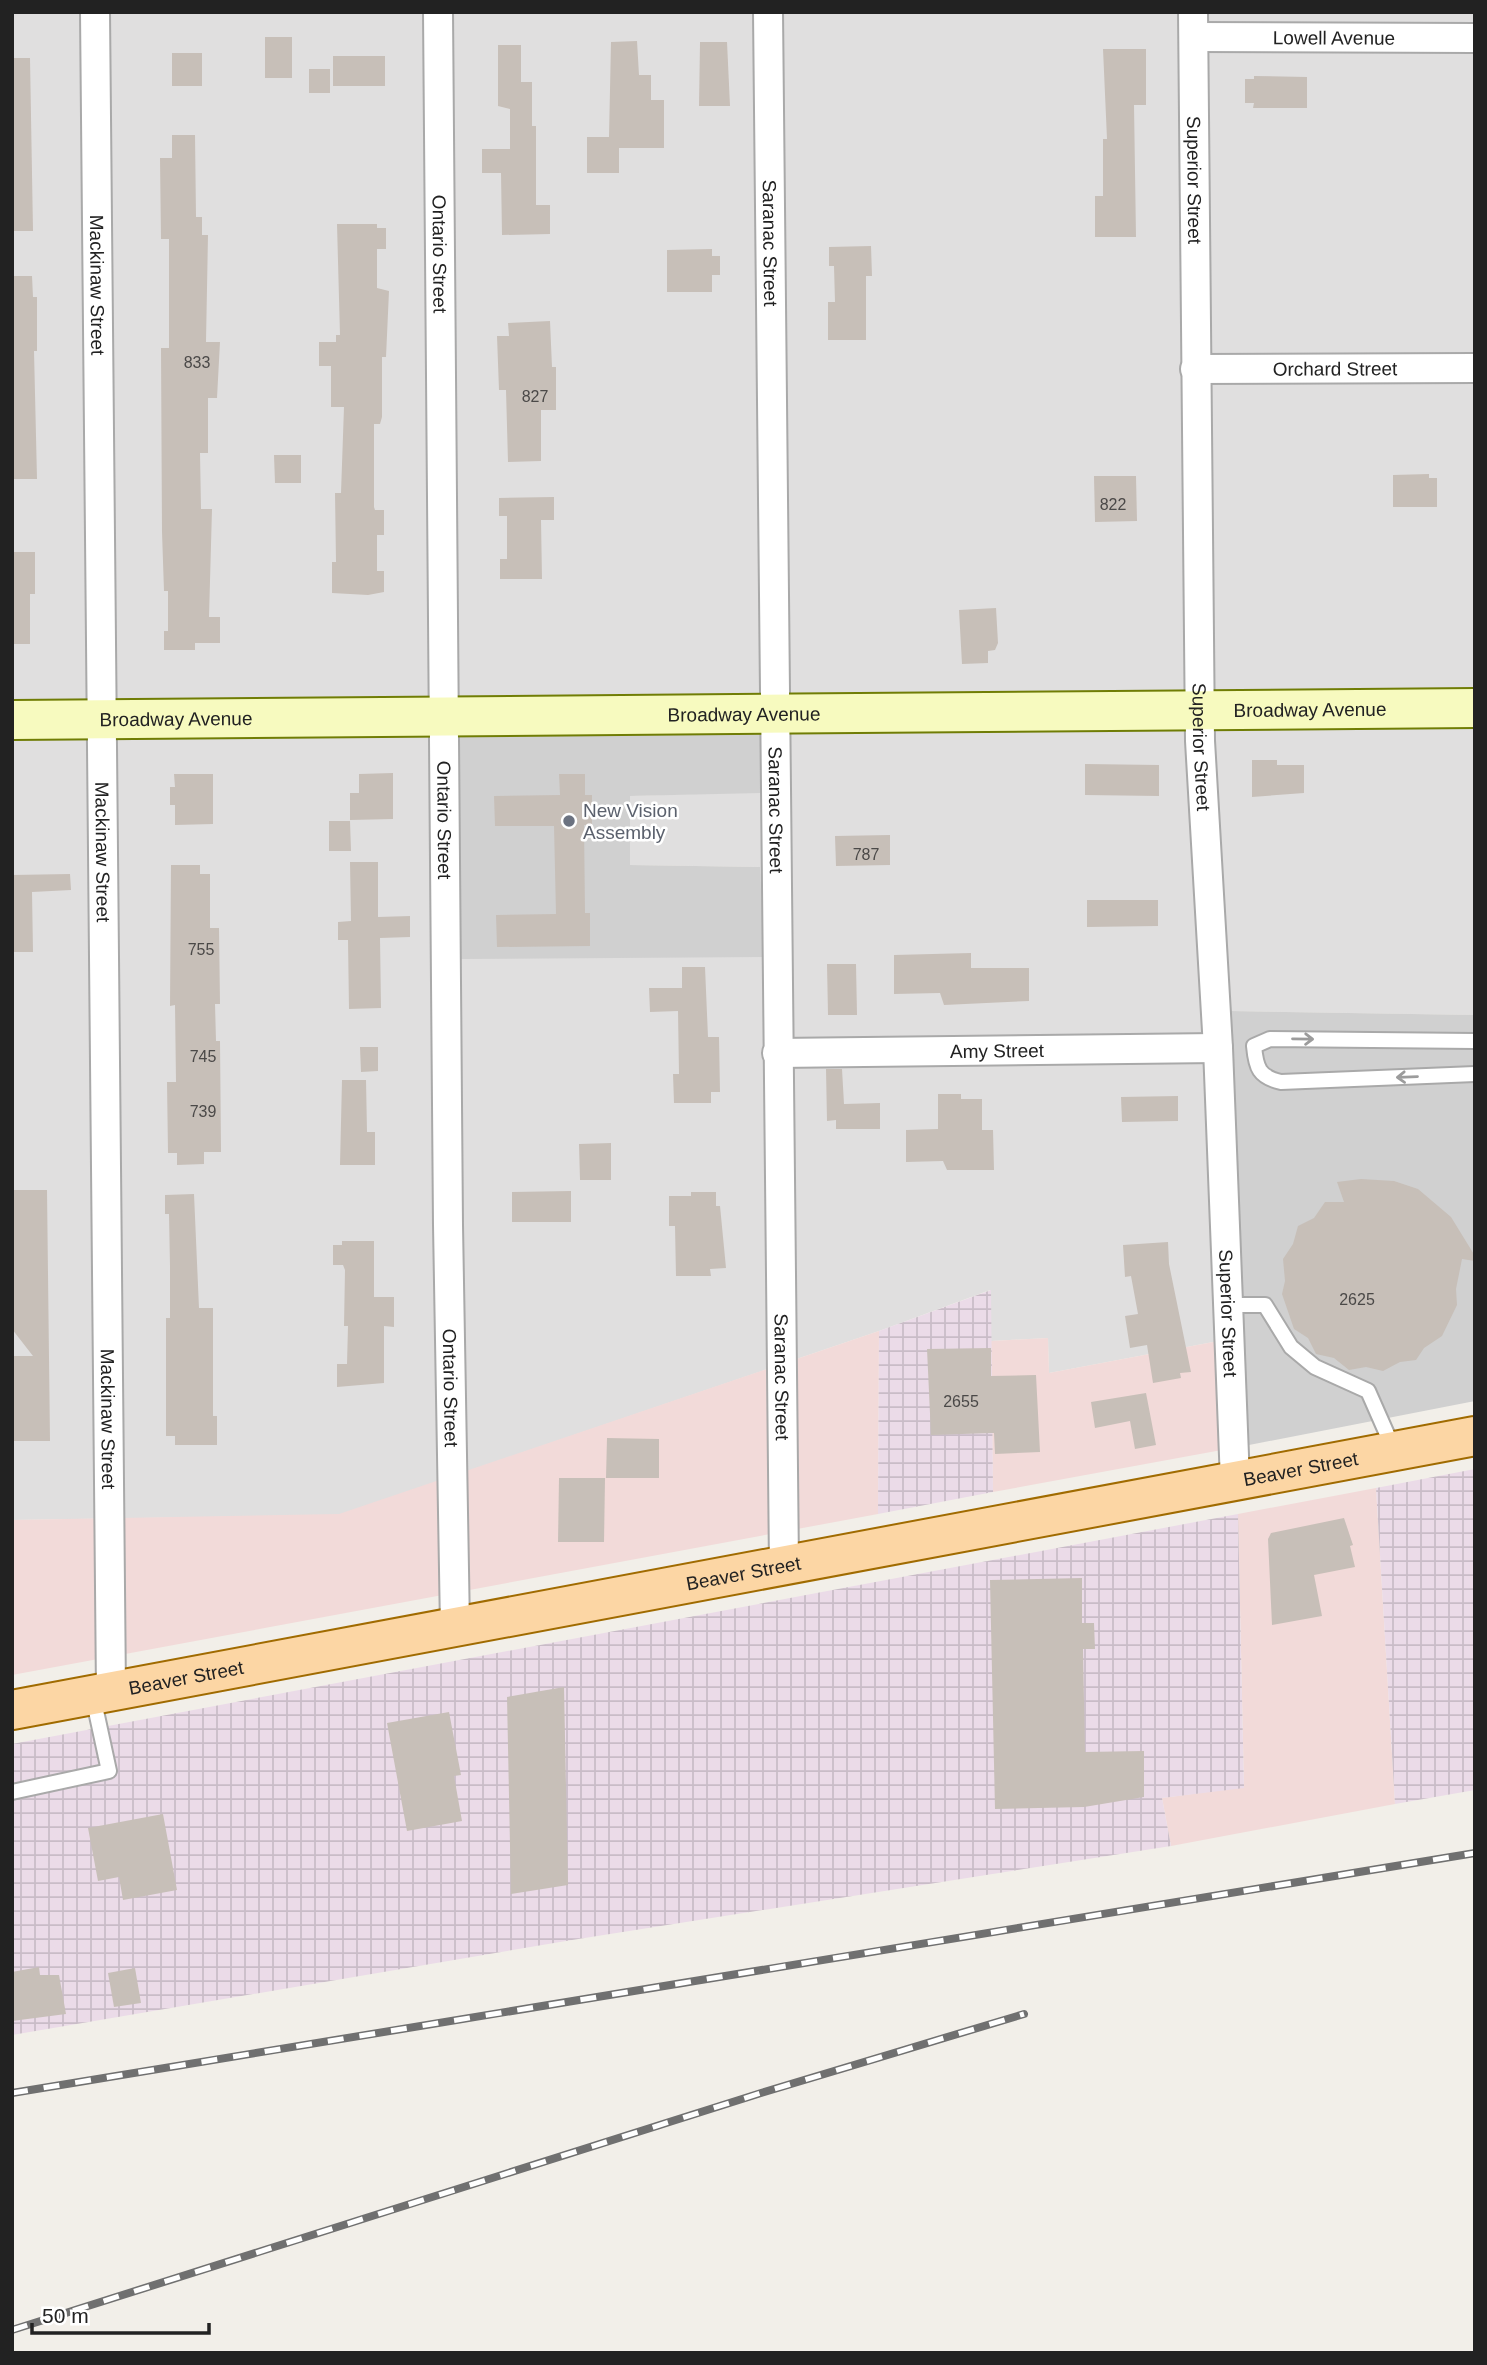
<svg xmlns="http://www.w3.org/2000/svg" width="1487" height="2365" font-family="Arial,sans-serif">
<style>
.residential{fill:#e0dfdf}
.commercial{fill:#f2dad9}
.industrial{fill:url(#industrial-grid)}
.religious{fill:#d0d0d0}
.building{fill:#c7bfb8}
.lines{fill:none;stroke-linecap:round;stroke-linejoin:round}
.lane-casing{stroke:#a9a9a9;stroke-width:18}
.street-casing{stroke:#a9a9a9;stroke-width:32}
.secondary-casing{stroke:#707d05;stroke-width:42}
.primary-casing{stroke:#a06b00;stroke-width:42}
.lane{stroke:#fff;stroke-width:14}
.street{stroke:#fff;stroke-width:28}
.secondary{stroke:#f7fabf;stroke-width:38}
.primary{stroke:#fcd6a4;stroke-width:38}
.rail-casing{stroke:#707070;stroke-width:8}
.rail{stroke:#fff;stroke-width:5;stroke-dasharray:16;stroke-linecap:butt}
.oneway{stroke:#9c9c9c}
.worship-dot{fill:#6b7280;stroke:#fff;stroke-width:2.5}
.labels{text-anchor:middle;stroke-width:5;stroke-linejoin:round;paint-order:stroke}
.number-label{font-size:16px;fill:#4b4948}
.street-label{font-size:19px;fill:#222;stroke:#fff}
.worship-label{font-size:19px;fill:#5b616d;stroke:#fff;text-anchor:start}
</style>
<defs>
<pattern id="industrial-grid" width="8" height="8" patternUnits="userSpaceOnUse" patternTransform="scale(1.75)"><rect width="8" height="8" fill="#ebdbe8"/><path d="M0 4h8M4 0v8" fill="none" stroke="#c9bcc7"/></pattern>
</defs>
<rect width="100%" height="100%" fill="#f2efe9"/>
<!-- residential -->
<g class="residential">
<polygon points="12,12 1475,12 1475,701 12,719"/>
<polygon points="1475,720 1475,1015 1232,1011 1245,1336 1049,1373 1048,1338 991,1341 990,1290 879,1331 339,1515 12,1520 12,731 455,727 461,959 760,867 630,865 629,796 761,792 760,725"/>
</g>
<!-- commercial -->
<g class="commercial">
<polygon points="879,1331 878,1514 12,1675 12,1520 339,1514"/>
<polygon points="1245,1336 1249,1445 993,1492 991,1341 1048,1338 1049,1373"/>
<polygon points="1376,1488 1395,1804 1171,1846 1162,1798 1244,1787 1238,1514"/>
</g>
<!-- industrial -->
<g class="industrial">
<polygon points="991,1290 993,1492 878,1514 879,1331"/>
<polygon points="1475,1469 1475,1790 1395,1804 1376,1488"/>
<polygon points="1238,1514 1244,1788 1162,1798 1171,1846 572,1940 12,2035 12,1744"/>
</g>
<!-- religious -->
<g class="religious">
<polygon points="760,725 761,793 630,796 630,865 760,867 764,957 461,959 455,727"/>
<polygon points="1231,1011 1475,1015 1475,1401 1249,1445"/>
</g>
<!-- building -->
<g class="building">
<rect x="265" y="37" width="27" height="41"/>
<polygon points="637,41 639,75 651,75 651,100 664,100 664,148 619,148 619,173 587,173 587,137 609,137 611,42"/>
<polygon points="700,42 727,42 730,106 699,106"/>
<polygon points="498,45 521,45 521,82 532,82 532,126 536,126 536,205 550,205 550,234 502,235 501,173 482,173 482,149 510,149 510,109 498,106"/>
<polygon points="1103,49 1146,49 1146,105 1134,105 1136,237 1095,237 1095,196 1103,196 1103,139 1107,139"/>
<rect x="172" y="53" width="30" height="33"/>
<rect x="333" y="56" width="52" height="30"/>
<polygon points="12,58 30,58 33,231 12,231"/>
<rect x="309" y="69" width="21" height="24"/>
<polygon points="1254,76 1307,77 1307,108 1253,108 1254,103 1245,103 1245,79 1254,79"/>
<polygon points="172,135 195,135 196,217 202,217 202,235 208,235 206,342 220,342 217,398 208,398 208,453 200,453 201,509 212,509 209,617 220,617 220,643 195,643 195,650 164,650 164,631 168,631 168,591 164,591 162,532 161,348 169,348 169,239 161,239 160,158 172,158"/>
<polygon points="337,224 377,224 377,228 386,228 386,249 377,249 377,288 389,291 386,357 382,357 382,417 380,424 374,424 374,507 375,510 384,510 384,535 377,535 377,571 384,571 384,592 368,595 332,593 332,562 336,562 335,493 341,493 344,407 331,407 331,366 319,366 319,342 336,342 336,335 340,335"/>
<polygon points="871,246 872,276 866,276 866,340 828,340 828,302 835,302 834,266 829,266 829,247"/>
<polygon points="712,249 712,256 720,256 720,275 712,275 712,292 667,292 667,250"/>
<polygon points="12,276 32,276 33,297 37,297 37,351 34,351 37,479 12,479"/>
<polygon points="550,321 552,367 556,367 556,410 541,410 541,461 508,462 506,390 499,390 497,336 509,336 508,323"/>
<polygon points="274,455 301,455 301,483 275,483"/>
<polygon points="1429,474 1429,478 1437,478 1437,507 1393,507 1393,475"/>
<polygon points="1094,476 1136,476 1137,521 1095,522"/>
<polygon points="554,497 554,520 541,520 542,579 500,579 500,559 507,559 507,516 499,516 499,498"/>
<polygon points="12,552 35,552 35,594 30,594 30,644 12,644"/>
<polygon points="996,608 998,643 995,650 988,651 988,663 962,664 959,610"/>
<polygon points="1252,760 1277,760 1277,765 1304,765 1304,793 1252,797"/>
<polygon points="1085,764 1159,765 1159,796 1085,795"/>
<polygon points="393,773 393,819 350,820 350,793 359,793 359,774"/>
<polygon points="174,774 213,774 213,824 175,825 175,805 170,805 170,787 175,787"/>
<polygon points="559,774 585,774 585,795 592,795 592,825 584,825 585,913 590,913 590,946 497,947 496,915 556,914 554,826 495,826 494,796 560,795"/>
<polygon points="329,821 350,821 351,851 329,851"/>
<polygon points="890,835 890,865 836,866 835,836"/>
<polygon points="350,862 378,862 378,917 410,916 410,937 380,938 381,1008 349,1009 348,940 338,940 338,922 351,921"/>
<polygon points="171,865 200,865 200,874 210,874 210,928 219,928 220,1004 215,1004 216,1041 220,1041 221,1152 204,1152 204,1164 177,1165 177,1153 168,1153 167,1082 176,1082 175,1005 170,1006"/>
<polygon points="70,874 71,890 32,892 33,952 12,952 12,875"/>
<polygon points="1087,900 1158,900 1158,926 1087,927"/>
<polygon points="971,953 971,968 1029,968 1029,1001 944,1005 940,993 894,994 894,955"/>
<polygon points="827,964 856,964 857,1015 828,1015"/>
<polygon points="682,967 705,967 708,1037 719,1037 720,1092 711,1092 711,1103 674,1103 673,1074 679,1074 678,1011 650,1012 649,988 682,988"/>
<polygon points="360,1047 378,1047 378,1071 361,1072"/>
<polygon points="826,1069 842,1069 844,1104 880,1103 880,1129 836,1129 836,1120 827,1121"/>
<polygon points="342,1080 366,1080 367,1132 375,1132 375,1165 340,1165"/>
<polygon points="938,1094 961,1094 961,1099 982,1099 982,1130 993,1130 994,1170 947,1170 943,1161 906,1162 906,1130 938,1129"/>
<polygon points="1178,1096 1178,1121 1122,1122 1121,1097"/>
<polygon points="611,1143 611,1180 580,1180 579,1144"/>
<polygon points="1361,1179 1394,1181 1418,1189 1451,1217 1475,1256 1475,1261 1462,1259 1456,1289 1457,1305 1442,1336 1424,1348 1416,1360 1400,1362 1383,1371 1366,1367 1349,1370 1334,1358 1316,1354 1308,1338 1294,1329 1282,1294 1285,1281 1283,1259 1293,1244 1298,1226 1314,1218 1325,1202 1344,1202 1337,1182"/>
<polygon points="12,1190 47,1190 50,1441 12,1441 12,1356 33,1356 12,1329"/>
<polygon points="571,1191 571,1222 512,1222 512,1192"/>
<polygon points="691,1192 716,1192 716,1206 720,1206 726,1268 710,1269 711,1276 676,1276 675,1226 669,1226 669,1196 691,1196"/>
<polygon points="194,1194 199,1308 213,1308 213,1416 217,1416 217,1445 175,1445 175,1436 166,1436 166,1318 170,1318 170,1266 169,1214 165,1214 165,1195"/>
<polygon points="342,1241 374,1241 374,1297 394,1297 394,1327 384,1326 384,1383 337,1387 337,1364 347,1364 348,1326 344,1326 345,1270 343,1265 333,1265 333,1245 342,1245"/>
<polygon points="1168,1242 1169,1264 1191,1372 1180,1373 1181,1378 1153,1383 1147,1345 1130,1348 1125,1316 1138,1314 1131,1276 1125,1277 1123,1245"/>
<polygon points="991,1348 991,1376 1036,1375 1040,1452 995,1454 994,1433 931,1435 927,1349"/>
<polygon points="1146,1393 1156,1445 1135,1449 1130,1421 1095,1428 1091,1402"/>
<polygon points="607,1438 659,1439 659,1478 606,1478"/>
<polygon points="559,1478 605,1478 604,1542 558,1542"/>
<polygon points="1344,1518 1353,1545 1350,1546 1355,1567 1314,1575 1322,1616 1272,1625 1268,1539 1271,1533"/>
<polygon points="1082,1578 1082,1623 1094,1623 1095,1649 1083,1649 1085,1752 1144,1751 1144,1797 1084,1807 995,1809 990,1580"/>
<polygon points="564,1687 568,1885 511,1894 507,1697"/>
<polygon points="449,1712 461,1775 454,1776 462,1821 407,1831 387,1723"/>
<polygon points="163,1814 177,1890 123,1900 119,1877 98,1881 88,1828"/>
<polygon points="39,1967 40,1975 59,1975 66,2014 12,2021 12,1972"/>
<polygon points="135,1968 141,2003 114,2007 108,1973"/>
</g>
<g class="lines">
<defs>
<g id="lane">
<path d="M1475,1041L1270,1039L1254,1046C1256,1068 1259,1077 1281,1082L1475,1074"/>
<polyline points="1228,1305 1265,1305 1291,1347 1315,1367 1368,1391 1394,1450"/>
<polyline points="12,1792 109,1771 93,1697"/>
</g>
<g id="street">
<path id="s1" d="M95,12L111,1692"/>
<path id="s2" d="M438,12L448,1225L455,1627"/>
<path id="s3" d="M768,12L784,1566"/>
<path id="s4" d="M1193,12L1200,741L1218,1048L1235,1481"/>
<path id="s5" d="M1194,37L1475,38"/>
<path id="s6" d="M1195,369L1475,368"/>
<path id="s7" d="M777,1053L1218,1048"/>
</g>
<g id="secondary">
<path id="s8" d="M12,720L1475,708"/>
</g>
<g id="primary">
<path id="s9" d="M12,1710L1475,1436"/>
</g>
</defs>
<!-- lane casing -->
<use href="#lane" class="lane-casing"/>
<!-- street casing -->
<use href="#street" class="street-casing"/>
<!-- secondary casing -->
<use href="#secondary" class="secondary-casing"/>
<!-- primary casing -->
<use href="#primary" class="primary-casing"/>
<!-- lane -->
<use href="#lane" class="lane"/>
<!-- street -->
<use href="#street" class="street"/>
<!-- secondary -->
<use href="#secondary" class="secondary"/>
<!-- primary -->
<use href="#primary" class="primary"/>
<defs>
<g id="rail">
<polyline points="12,2093 1475,1853"/>
<polyline points="12,2330 761,2093 1024,2014"/>
</g>
</defs>
<!-- rail casing -->
<use href="#rail" class="rail-casing"/>
<!-- rail -->
<use href="#rail" class="rail"/>
</g>
<!-- one-way arrows -->
<defs><path id="oneway-shaft" d="M-6 0H5M1.5-3L5.5 0L1.5 3" fill="none" stroke-width="1.6" stroke-linecap="round" stroke-linejoin="round" transform="scale(1.75)"/></defs>
<g class="oneway">
<use href="#oneway-shaft" transform="translate(1303 1039) rotate(1)"/>
<use href="#oneway-shaft" transform="translate(1407 1077) rotate(178)"/>
</g>
<!-- markers -->
<circle class="worship-dot" cx="569" cy="821" r="7"/>
<g class="labels">
<!-- number labels -->
<g class="number-label">
<text x="197" y="368">833</text>
<text x="535" y="402">827</text>
<text x="1113" y="510">822</text>
<text x="866" y="860">787</text>
<text x="201" y="955">755</text>
<text x="203" y="1062">745</text>
<text x="203" y="1117">739</text>
<text x="1357" y="1305">2625</text>
<text x="961" y="1407">2655</text>
</g>
<!-- street labels -->
<g class="street-label">
<text dy="7" stroke="none"><textPath href="#s5" startOffset="140">Lowell Avenue</textPath></text>
<text dy="7" stroke="none"><textPath href="#s4" startOffset="168">Superior Street</textPath></text>
<text dy="7" stroke="none"><textPath href="#s3" startOffset="231">Saranac Street</textPath></text>
<text dy="7" stroke="none"><textPath href="#s2" startOffset="242">Ontario Street</textPath></text>
<text dy="7" stroke="none"><textPath href="#s1" startOffset="273">Mackinaw Street</textPath></text>
<text dy="7" stroke="none"><textPath href="#s6" startOffset="140">Orchard Street</textPath></text>
<text dy="7" stroke="none"><textPath href="#s8" startOffset="1298">Broadway Avenue</textPath></text>
<text dy="7" stroke="none"><textPath href="#s8" startOffset="732">Broadway Avenue</textPath></text>
<text dy="7" stroke="none"><textPath href="#s8" startOffset="164">Broadway Avenue</textPath></text>
<text dy="7" stroke="none"><textPath href="#s4" startOffset="735">Superior Street</textPath></text>
<text dy="7" stroke="none"><textPath href="#s3" startOffset="798">Saranac Street</textPath></text>
<text dy="7" stroke="none"><textPath href="#s2" startOffset="808">Ontario Street</textPath></text>
<text dy="7" stroke="none"><textPath href="#s1" startOffset="840">Mackinaw Street</textPath></text>
<text dy="7" stroke="none"><textPath href="#s7" startOffset="220">Amy Street</textPath></text>
<text dy="7" stroke="none"><textPath href="#s4" startOffset="1302">Superior Street</textPath></text>
<text dy="7" stroke="none"><textPath href="#s3" startOffset="1365">Saranac Street</textPath></text>
<text dy="7" stroke="none"><textPath href="#s2" startOffset="1376">Ontario Street</textPath></text>
<text dy="7" stroke="none"><textPath href="#s1" startOffset="1407">Mackinaw Street</textPath></text>
<text dy="7" stroke="none"><textPath href="#s9" startOffset="1311">Beaver Street</textPath></text>
<text dy="7" stroke="none"><textPath href="#s9" startOffset="744">Beaver Street</textPath></text>
<text dy="7" stroke="none"><textPath href="#s9" startOffset="177">Beaver Street</textPath></text>
</g>
<!-- worship labels -->
<g class="worship-label">
<text x="583" y="817">New Vision<tspan x="583" dy="22">Assembly</tspan></text>
</g>
</g>
<!-- border -->
<rect width="1487" height="2365" fill="none" stroke="#222222" stroke-width="28"/>
<!-- scale -->
<path d="M32 2323v10h177v-10" fill="none" stroke="#222222" stroke-width="3.5"/>
<text x="42" y="2323" font-size="21" fill="#222222" stroke="#ffffff" stroke-width="5" paint-order="stroke">50 m</text>
</svg>
